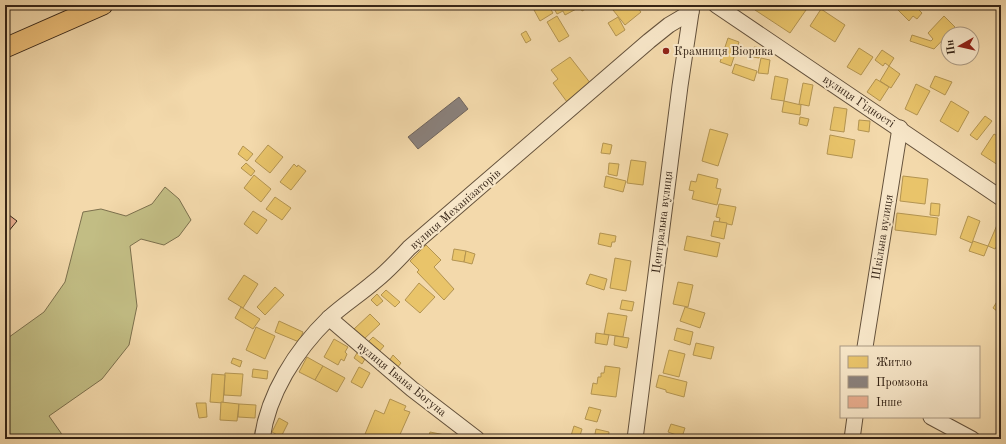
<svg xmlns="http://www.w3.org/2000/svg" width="1006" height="444" font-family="'Old Standard TT',serif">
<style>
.green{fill:#c2bd84;stroke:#7c704d}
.homes{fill:#e9c46a;stroke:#b39451}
.industry{fill:#8a817c;stroke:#70655d}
.building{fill:#e8ad8e;stroke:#352416}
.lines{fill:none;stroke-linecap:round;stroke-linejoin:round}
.minor-casing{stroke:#64513b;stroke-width:17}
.major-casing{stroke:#352416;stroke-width:21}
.minor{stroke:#f7e6c8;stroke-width:15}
.major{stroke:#eabc76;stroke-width:19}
.poi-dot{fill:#8f2418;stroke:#f7e6c8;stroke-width:1.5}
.labels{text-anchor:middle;stroke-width:4;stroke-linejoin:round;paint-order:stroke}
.poi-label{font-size:12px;fill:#352416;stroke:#f7e6c8;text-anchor:start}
.street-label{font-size:12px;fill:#352416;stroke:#f7e6c8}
</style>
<rect width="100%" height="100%" fill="#f3d9ab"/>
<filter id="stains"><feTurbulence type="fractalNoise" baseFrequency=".005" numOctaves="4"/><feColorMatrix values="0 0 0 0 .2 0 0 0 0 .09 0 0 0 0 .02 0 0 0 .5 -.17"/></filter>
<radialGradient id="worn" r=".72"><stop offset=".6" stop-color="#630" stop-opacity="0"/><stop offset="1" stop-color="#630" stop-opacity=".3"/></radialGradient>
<!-- green -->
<polygon class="green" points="165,187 179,199 191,220 179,236 164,245 141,239 130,246 137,306 129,345 102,379 49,416 61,433 63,439 5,439 5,340 44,312 65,282 83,212 101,209 126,216 152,204"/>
<!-- homes -->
<g class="homes">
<polygon points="543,5 548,5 553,13 540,21 534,10"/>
<polygon points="552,5 590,5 591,6 582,11 580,7 565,15 563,11 557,14"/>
<polygon points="609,5 635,5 641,12 625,25"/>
<polygon points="758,5 798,5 806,10 790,33 755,10"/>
<polygon points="900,5 924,5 919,10 922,13 917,19 913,16 909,21 896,8"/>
<polygon points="821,9 845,25 835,42 810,26"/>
<polygon points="557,16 569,36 559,42 547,22"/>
<polygon points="944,16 955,27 934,49 910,41 912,35 931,41 933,39 928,33"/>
<polygon points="618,17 625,30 616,36 608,23"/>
<polygon points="526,31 531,40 526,43 521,34"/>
<polygon points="728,38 739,42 731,66 720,62"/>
<polygon points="754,47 761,48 759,58 753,57"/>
<polygon points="859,48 873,57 861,75 847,67"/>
<polygon points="882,50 894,58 889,66 885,63 883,66 875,60"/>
<polygon points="570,57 591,84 567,102 553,83 558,79 551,70"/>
<polygon points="761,58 770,60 768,74 758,73"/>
<polygon points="735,64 757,71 754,81 732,73"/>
<polygon points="889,66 900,74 891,88 880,81"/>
<polygon points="775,76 788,79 784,101 771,99"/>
<polygon points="935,76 952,82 945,95 930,87"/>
<polygon points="876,79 889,87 880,101 867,92"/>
<polygon points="803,83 813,85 809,106 799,104"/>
<polygon points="916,84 930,91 917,115 905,109"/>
<polygon points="784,101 801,105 800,115 782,112"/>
<polygon points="951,101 969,112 958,132 940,121"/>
<polygon points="834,107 847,109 844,132 830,130"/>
<polygon points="985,116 992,121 977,140 970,135"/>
<polygon points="800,117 809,119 807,126 799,124"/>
<polygon points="859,120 870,121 869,132 858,130"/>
<polygon points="710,129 728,134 718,166 702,161"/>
<polygon points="994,134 1001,138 1001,161 998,165 981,154"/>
<polygon points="830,135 855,140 852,158 827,154"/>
<polygon points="603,143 612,145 610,154 601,153"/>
<polygon points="268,145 283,157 270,173 255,161"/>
<polygon points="243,146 253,154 247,161 238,154"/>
<polygon points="631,160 646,162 643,185 627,183"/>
<polygon points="246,163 255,171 251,176 241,168"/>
<polygon points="609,163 619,164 617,176 608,174"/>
<polygon points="294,164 297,167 298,165 306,171 291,190 280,182"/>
<polygon points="698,174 718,179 716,188 721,189 717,205 692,199 694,191 689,190 691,181 696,182"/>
<polygon points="254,175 271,189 261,202 244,188"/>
<polygon points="606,176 626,181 623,192 604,187"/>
<polygon points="903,176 928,179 925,204 900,201"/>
<polygon points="275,197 291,208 282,220 266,209"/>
<polygon points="931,203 940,204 939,216 930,215"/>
<polygon points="719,204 736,207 732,225 719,222 720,218 716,217"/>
<polygon points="253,211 267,220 257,234 244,224"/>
<polygon points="897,213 938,218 936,235 895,230"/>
<polygon points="968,216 980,221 972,243 960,238"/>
<polygon points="714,221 727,223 724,239 711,236"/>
<polygon points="997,225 1001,227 1001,239 995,249 988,246"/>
<polygon points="600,233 616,236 615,242 612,242 611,247 598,244"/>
<polygon points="687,236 720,243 717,257 684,250"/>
<polygon points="973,241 988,246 984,256 969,251"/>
<polygon points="426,245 441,260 434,267 454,289 444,300 417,272 419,270 410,261"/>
<polygon points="454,249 466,251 464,262 452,260"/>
<polygon points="466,251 475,254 472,264 464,262"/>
<polygon points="615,258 631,261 626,291 610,288"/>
<polygon points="590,274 607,279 604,290 586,284"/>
<polygon points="244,275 258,284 243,308 228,299"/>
<polygon points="678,282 693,285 688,307 673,304"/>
<polygon points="419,283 435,297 420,313 405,300"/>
<polygon points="275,287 284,295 265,315 257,307"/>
<polygon points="386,290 400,302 395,307 381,295"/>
<polygon points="377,294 383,301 377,306 371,300"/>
<polygon points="1001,295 1001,314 993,308"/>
<polygon points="622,300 634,302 632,311 620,309"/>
<polygon points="241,307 260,319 253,329 235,318"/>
<polygon points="685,307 705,313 700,328 680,321"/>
<polygon points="608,313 627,316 623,337 604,334"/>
<polygon points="370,314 380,324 364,339 354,329"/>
<polygon points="279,321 303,332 299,342 275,332"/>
<polygon points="256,327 275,336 265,359 246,350"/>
<polygon points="677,328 693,332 690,345 674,340"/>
<polygon points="596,333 609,335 607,345 595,343"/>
<polygon points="615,336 629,338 627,348 614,345"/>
<polygon points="373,337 384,346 378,353 367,343"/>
<polygon points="334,339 348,347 345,352 347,354 344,361 341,359 338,365 324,357"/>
<polygon points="696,343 714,347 711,359 693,355"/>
<polygon points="669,350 685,354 679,377 663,373"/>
<polygon points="357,353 365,359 362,364 354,358"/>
<polygon points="393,355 401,363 397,368 389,361"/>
<polygon points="307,357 323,366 315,380 299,372"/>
<polygon points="233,358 242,361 240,367 231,363"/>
<polygon points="323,366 345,378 337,392 315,380"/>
<polygon points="605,366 620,368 616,397 591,394 593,383 597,384 598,377 601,377 601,373 604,373"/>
<polygon points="359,367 370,373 362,388 351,382"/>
<polygon points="253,369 268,371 267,379 252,377"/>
<polygon points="225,373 243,374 241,396 224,395"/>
<polygon points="212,374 225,375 223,403 210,402"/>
<polygon points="659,375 687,382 684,397 666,392 666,390 656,387"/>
<polygon points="390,399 406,406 404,410 410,412 398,439 363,439 375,410 384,414"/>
<polygon points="221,402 239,404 237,421 220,420"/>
<polygon points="196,403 206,403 207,417 199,418"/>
<polygon points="239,404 256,405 255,418 238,417"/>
<polygon points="589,407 601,410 597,422 585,419"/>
<polygon points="279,418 288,423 281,437 272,432"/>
<polygon points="671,424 685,428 682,437 668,432"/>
<polygon points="574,426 582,429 579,439 570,439"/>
<polygon points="596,429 609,432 608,439 594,439"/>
<polygon points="430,432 445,435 444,439 428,439"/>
</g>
<!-- industry -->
<polygon class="industry" points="459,97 468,109 418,149 408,137"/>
<!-- building -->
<polygon class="building" points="5,212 17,221 8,232 5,229"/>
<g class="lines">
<defs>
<g id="minor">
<polyline points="716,5 1001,198"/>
<polyline points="329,318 412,389 477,439"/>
<polyline points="865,347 900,128"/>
<polyline points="931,417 972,439"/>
<path d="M262,439C268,394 296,350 329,318C343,305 359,295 374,282C387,272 398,260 409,248L649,41L669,25L691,12"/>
<polyline points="635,439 680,86 692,6"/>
<polyline points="852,439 855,417"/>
</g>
<polyline id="major" points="5,48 103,5"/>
</defs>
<!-- minor casing -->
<use href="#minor" class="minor-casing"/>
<!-- major casing -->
<use href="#major" class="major-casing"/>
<!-- minor -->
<use href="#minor" class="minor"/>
<!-- major -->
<use href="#major" class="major"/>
</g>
<!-- markers -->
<circle class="poi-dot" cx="666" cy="51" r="4"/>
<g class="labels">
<!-- poi labels -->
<g class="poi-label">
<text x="674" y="55">Крамниця Віорика</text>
</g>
<!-- street labels -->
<g class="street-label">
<text transform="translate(859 101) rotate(34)" y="4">вулиця Гідності</text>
<text transform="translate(455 209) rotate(-41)" y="4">вулиця Механізаторів</text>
<text transform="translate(662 222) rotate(-83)" y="4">Центральна вулиця</text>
<text transform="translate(882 237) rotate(-81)" y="4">Шкільна вулиця</text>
<text transform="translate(402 379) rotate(39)" y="4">вулиця Івана Богуна</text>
</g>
</g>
<!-- margin -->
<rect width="1006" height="444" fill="none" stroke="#f3d9ab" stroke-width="20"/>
<rect x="6" y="6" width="994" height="432" fill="none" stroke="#352416" stroke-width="2"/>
<rect x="10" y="10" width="986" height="424" fill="none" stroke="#352416"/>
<!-- legend -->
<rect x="840" y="346" width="140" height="72" fill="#f7e6c8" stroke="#a99881"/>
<rect x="848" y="356" width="20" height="12" fill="#e9c46a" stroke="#a99881"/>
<text x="876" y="366" font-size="12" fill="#352416">Житло</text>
<rect x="848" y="376" width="20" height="12" fill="#8a817c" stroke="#a99881"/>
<text x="876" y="386" font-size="12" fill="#352416">Промзона</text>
<rect x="848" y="396" width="20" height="12" fill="#e8ad8e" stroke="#a99881"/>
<text x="876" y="406" font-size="12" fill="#352416">Інше</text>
<!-- north arrow -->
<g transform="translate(960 46) rotate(262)"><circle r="19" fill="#f7e6c8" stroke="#a99881"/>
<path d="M0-3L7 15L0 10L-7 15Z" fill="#8f2418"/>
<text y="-6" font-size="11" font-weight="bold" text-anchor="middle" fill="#352416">Пн</text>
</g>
<rect width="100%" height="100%" filter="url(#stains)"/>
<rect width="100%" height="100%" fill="url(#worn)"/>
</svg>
